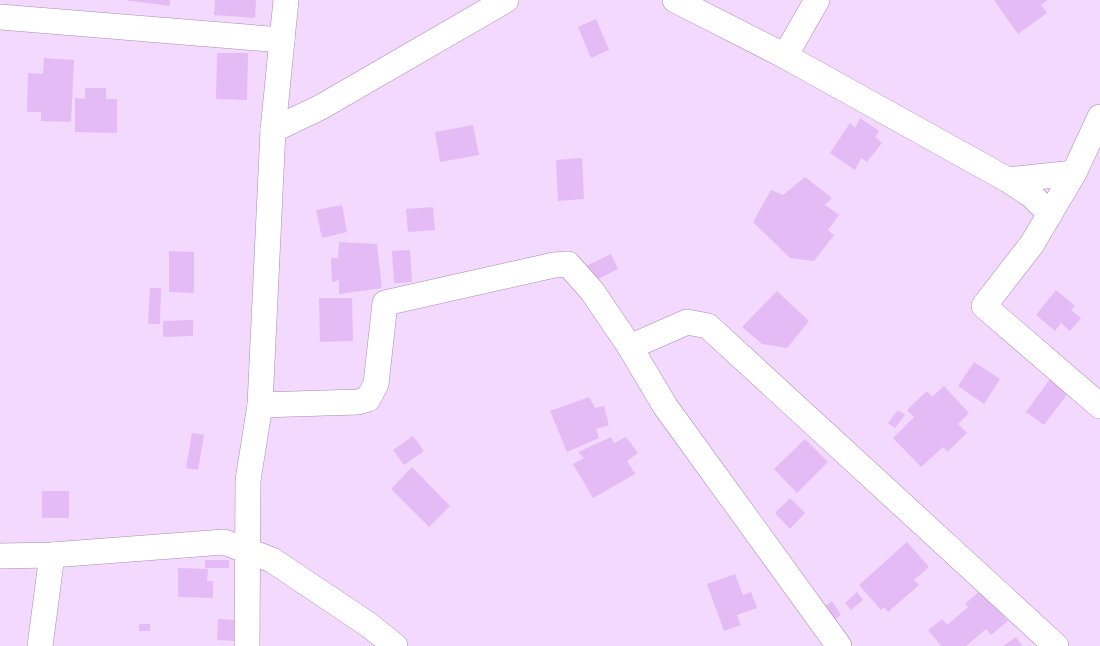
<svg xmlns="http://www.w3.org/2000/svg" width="1100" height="646" font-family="'Space Grotesk',sans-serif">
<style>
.building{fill:#e5bbf5}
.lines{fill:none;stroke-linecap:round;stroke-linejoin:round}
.minor-casing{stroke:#a68eb0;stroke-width:26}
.minor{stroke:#fff;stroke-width:25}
</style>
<rect width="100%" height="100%" fill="#f3d9fd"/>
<!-- building -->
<g class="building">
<polygon points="124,0 170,0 170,6"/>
<polygon points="215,0 256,0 255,18 214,15"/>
<polygon points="994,0 1048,0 1041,5 1047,13 1018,34"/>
<polygon points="596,19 609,50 591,58 578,27"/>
<polygon points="217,53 248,53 247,100 216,99"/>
<polygon points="44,58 74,60 71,122 41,121 41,112 27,112 28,73 43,74"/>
<polygon points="85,88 106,88 106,99 117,99 117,133 75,132 75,98 85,99"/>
<polygon points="860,118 879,131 875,137 882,143 867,162 861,158 855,170 830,153 850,123 855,128"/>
<polygon points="473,125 479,155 440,162 435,132"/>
<polygon points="582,158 584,199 558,201 556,160"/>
<polygon points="805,177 832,198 825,205 839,215 828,230 834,235 814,261 790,258 753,222 771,190 783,195"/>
<polygon points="342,205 347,232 322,238 316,210"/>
<polygon points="433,207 435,230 408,232 406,209"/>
<polygon points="339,242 377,244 382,288 339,294 339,280 332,282 331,258 338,258"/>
<polygon points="410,250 412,282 394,283 392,251"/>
<polygon points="169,251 194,252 194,293 169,292"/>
<polygon points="611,254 618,269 588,284 580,269"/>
<polygon points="150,288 161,288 160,324 148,324"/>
<polygon points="1056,290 1075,306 1071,310 1081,318 1070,331 1061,323 1055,331 1036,315"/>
<polygon points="777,291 809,321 787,348 762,344 742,327"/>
<polygon points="319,298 352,298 353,341 320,342"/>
<polygon points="193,320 193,336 163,337 163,321"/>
<polygon points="974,362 1000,379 984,404 958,386"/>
<polygon points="1050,379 1068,393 1044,425 1026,412"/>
<polygon points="944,386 969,413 958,424 967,433 947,452 943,447 921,467 893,438 914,417 907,410 927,391 932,397"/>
<polygon points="589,397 595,408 604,406 609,425 596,429 599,438 567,452 550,411"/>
<polygon points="898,410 905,415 895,428 888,423"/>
<polygon points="192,433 204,435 198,470 186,468"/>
<polygon points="413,436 424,451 404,465 393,450"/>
<polygon points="611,437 614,443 626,437 638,453 627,461 635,474 593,498 573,464 584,458 578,452"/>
<polygon points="805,439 828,462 797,493 774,469"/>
<polygon points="412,467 450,506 429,527 391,489"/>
<rect x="42" y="491" width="27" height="27"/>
<polygon points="790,498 805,513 790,529 775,513"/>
<polygon points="907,542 929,567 914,580 919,585 888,612 884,607 881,610 859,585"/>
<rect x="205" y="560" width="24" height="8"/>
<polygon points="178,568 208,569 207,581 213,581 213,598 178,597"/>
<polygon points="735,574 743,595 751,592 757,608 737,615 741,625 724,631 707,584"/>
<polygon points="982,589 1008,621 991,635 986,629 966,646 941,646 928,630 942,619 947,625 968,607 965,604"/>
<polygon points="857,592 863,600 851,610 845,603"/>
<polygon points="832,601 841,615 834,620 825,606"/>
<polygon points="218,619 234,620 234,641 217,640"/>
<rect x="139" y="624" width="11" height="7"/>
<polygon points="1016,637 1022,646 1003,646"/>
</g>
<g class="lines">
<defs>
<g id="minor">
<polyline points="675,0 785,56 1008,180 1031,195 1050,214"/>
<polyline points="0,17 282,40"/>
<polyline points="785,56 817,0"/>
<polyline points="1100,117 1074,173 1032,244 984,306 1100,406"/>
<polyline points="273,130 321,107 506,0"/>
<polyline points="1008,180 1074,173"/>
<polyline points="630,347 687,322 708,326 1056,646"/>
<polyline points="260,405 358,402 368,399 376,384 385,303 554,265 568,264 592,291 630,347 665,406 839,646"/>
<polyline points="0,556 52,555 224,542 272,560 369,625 395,646"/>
<polyline points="40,646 52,555"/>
<polyline points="247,646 248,480 260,405 273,130 286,0"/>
</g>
</defs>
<!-- minor casing -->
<use href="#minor" class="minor-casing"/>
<!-- minor -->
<use href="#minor" class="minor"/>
</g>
</svg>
